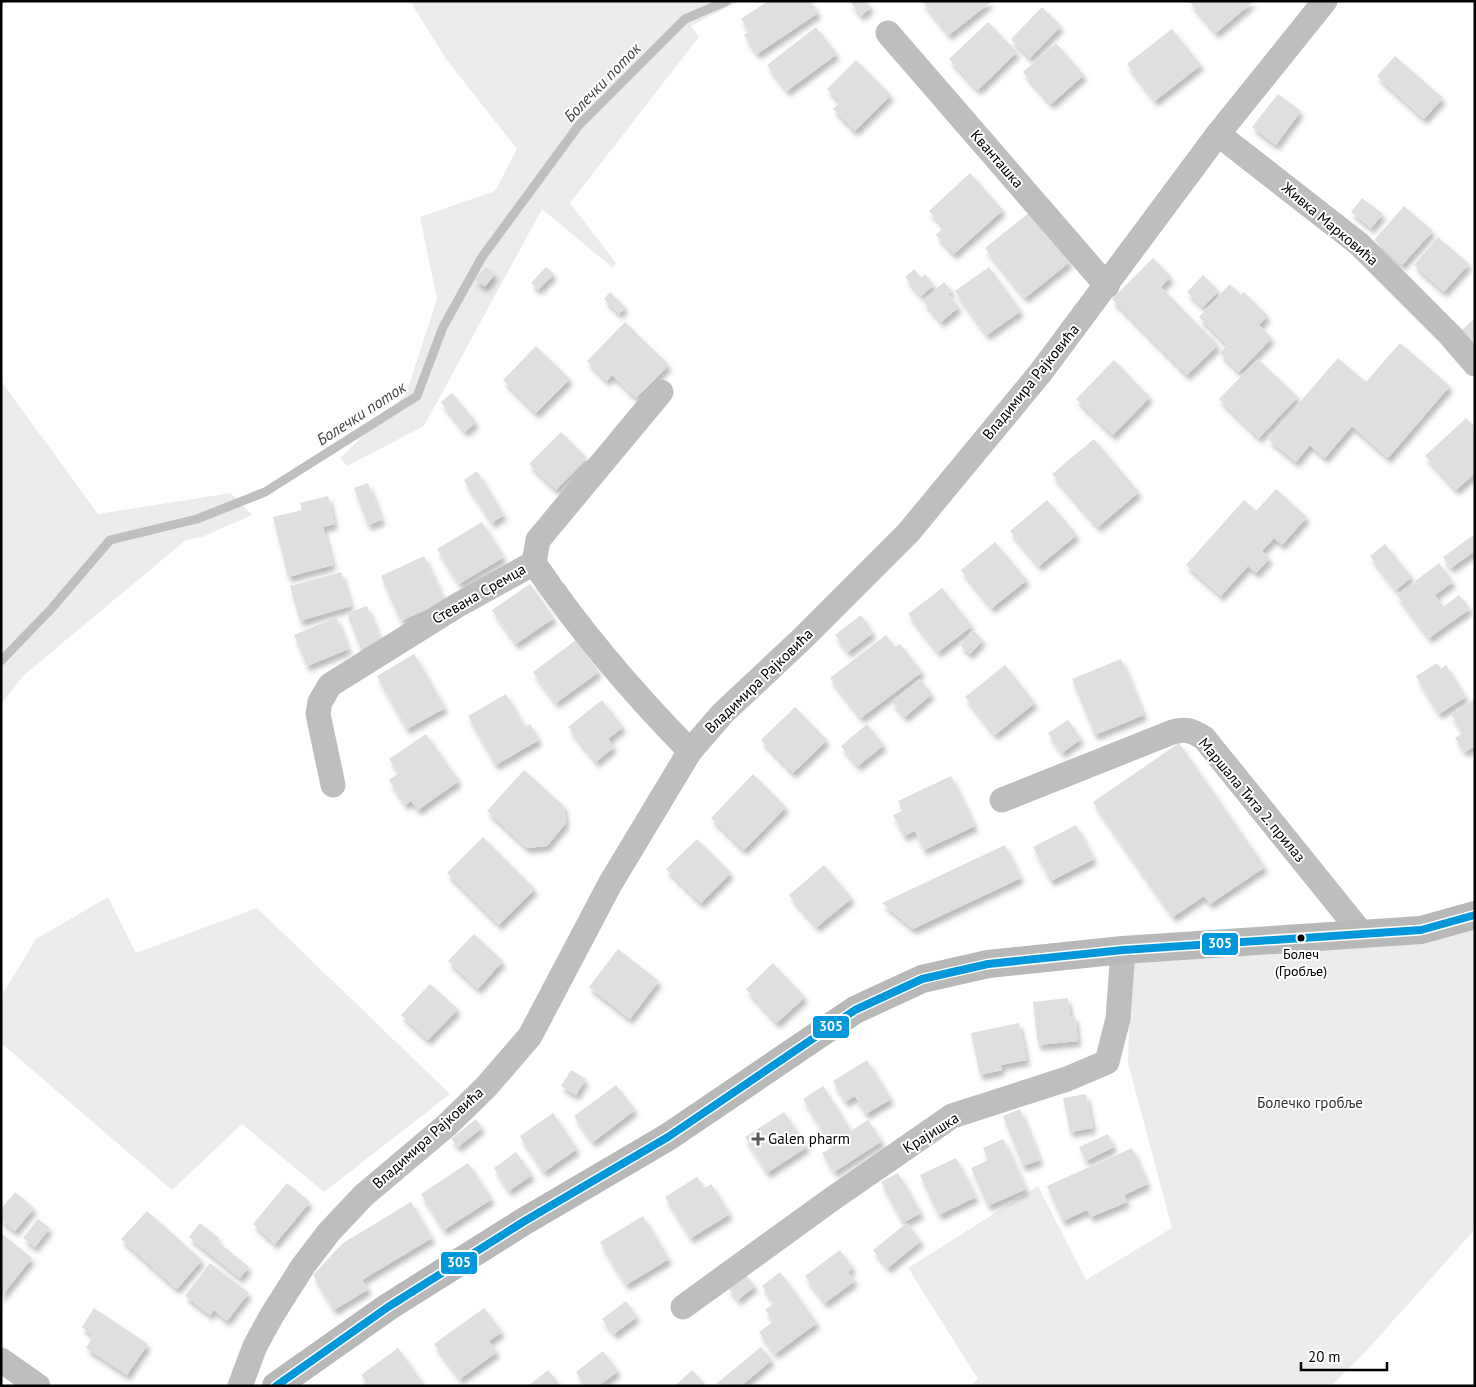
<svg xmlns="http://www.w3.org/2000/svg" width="1476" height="1387" font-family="'PT Sans',sans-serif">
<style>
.green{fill:#ececec}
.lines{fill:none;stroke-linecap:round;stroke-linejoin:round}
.stream{stroke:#bfbfbf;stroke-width:9}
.building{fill:#dfdfdf;filter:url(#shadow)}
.street{stroke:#bebebe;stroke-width:25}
.secondary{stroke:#b8b8b8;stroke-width:28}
.bus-1-casing{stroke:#fff;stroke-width:11}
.bus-1{stroke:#0098da;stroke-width:8}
.bus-dot{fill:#000;stroke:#fff;stroke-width:2}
.poi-dot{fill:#595959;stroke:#fff;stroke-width:2}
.labels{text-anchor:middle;stroke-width:4;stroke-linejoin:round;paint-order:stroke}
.bus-label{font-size:14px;fill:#000;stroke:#fff}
.street-label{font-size:15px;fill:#000;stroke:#fff}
.park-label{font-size:15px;fill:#333;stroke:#fff}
.poi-label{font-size:15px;fill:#000;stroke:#fff;text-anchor:start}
.water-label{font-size:16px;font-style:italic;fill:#444;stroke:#fff}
.line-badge{stroke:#fff;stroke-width:2}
.badge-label{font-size:14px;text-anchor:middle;font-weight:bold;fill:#fff}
</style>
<defs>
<filter id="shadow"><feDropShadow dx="3" dy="5.5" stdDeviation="2.5" flood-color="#0004"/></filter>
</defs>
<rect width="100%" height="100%" fill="#fff"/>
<!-- green -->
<g class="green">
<polygon points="410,1 740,1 691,26 699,37 570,203 616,263 613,268 542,209 424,426 347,466 340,458 406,394 437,299 420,217 495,191 517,149 446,59"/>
<polygon points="1,381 98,514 231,493 252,515 202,537 186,540 23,676 1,704"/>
<polygon points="108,897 136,953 257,908 450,1094 324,1192 242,1124 172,1190 1,1043 1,997 36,939"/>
<polygon points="1475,915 1475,1229 1368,1349 1331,1386 970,1386 978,1379 908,1268 1038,1186 1086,1280 1172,1228 1128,1063 1130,984 1134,949"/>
</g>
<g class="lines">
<!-- stream -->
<polyline class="stream" points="1,661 52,608 110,540 197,519 265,492 417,396 443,327 482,257 579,125 685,19 727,1"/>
</g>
<!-- building -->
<g class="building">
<polygon points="768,1 811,1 818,13 757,54 744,35 749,31 741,19"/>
<polygon points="850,1 866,1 871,7 861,16"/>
<polygon points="922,1 992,1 949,35"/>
<polygon points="1189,1 1254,1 1216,33"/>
<polygon points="1042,7 1061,26 1030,58 1011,39"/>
<polygon points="988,22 1017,52 978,90 949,59"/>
<polygon points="816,27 837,54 787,91 767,65"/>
<polygon points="1172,29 1201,65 1155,101 1127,64"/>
<polygon points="1056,43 1084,75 1051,104 1023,72"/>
<polygon points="1395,56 1443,98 1424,119 1377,76"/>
<polygon points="856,60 891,95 855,131 833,109 840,102 827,89"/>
<polygon points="1278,94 1301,111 1276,145 1252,127"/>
<polygon points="970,173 1003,210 954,254 936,235 944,227 929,211"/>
<polygon points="1362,198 1383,214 1371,228 1351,212"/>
<polygon points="1404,206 1433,231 1402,265 1374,240"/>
<polygon points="1030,212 1070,262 1025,298 985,248"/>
<polygon points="1438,237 1469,264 1444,292 1414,265"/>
<polygon points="1153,258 1171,277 1161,287 1218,345 1187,375 1112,299"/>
<polygon points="486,267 495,274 485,287 475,280"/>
<polygon points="546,267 554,274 538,290 531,283"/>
<polygon points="989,267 1021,311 987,335 955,291"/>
<polygon points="914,269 921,278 925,274 934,285 921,296 905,277"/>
<polygon points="1203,275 1219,291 1203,307 1187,292"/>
<polygon points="944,282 952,291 948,294 959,307 941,322 923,301"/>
<polygon points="1230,284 1241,295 1244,292 1268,316 1259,325 1272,338 1239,372 1220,353 1227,345 1199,317"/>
<polygon points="610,292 625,307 619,314 604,299"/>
<polygon points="1475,318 1475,344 1462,330"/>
<polygon points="625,322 669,365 636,398 612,375 607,381 587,361"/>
<polygon points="1400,343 1450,386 1388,458 1352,426 1325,458 1310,445 1296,462 1268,439 1338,358 1366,382"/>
<polygon points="536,346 570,379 536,413 503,380"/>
<polygon points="1258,359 1298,397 1259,438 1219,399"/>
<polygon points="1114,360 1150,397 1113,435 1076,399"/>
<polygon points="452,393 476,422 465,432 441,402"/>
<polygon points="1466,418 1475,427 1475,473 1456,490 1425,456"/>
<polygon points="561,432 587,458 556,490 529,464"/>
<polygon points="1094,439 1139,492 1098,527 1052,474"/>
<polygon points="477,471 504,515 492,523 464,480"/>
<polygon points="368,483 382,520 368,525 354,488"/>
<polygon points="1276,489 1307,517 1282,545 1274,538 1262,551 1270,558 1256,573 1248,566 1221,596 1186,565 1244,500 1256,511"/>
<polygon points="328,496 335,524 323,527 333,565 288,577 273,517 302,510 300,503"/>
<polygon points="1047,500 1077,535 1039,566 1010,531"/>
<polygon points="482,522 504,557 459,584 437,549"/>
<polygon points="1475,534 1475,551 1451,568 1443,557"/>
<polygon points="995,542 1027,580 992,608 961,570"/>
<polygon points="1385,544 1412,577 1396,590 1370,556"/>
<polygon points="424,556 445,601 401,621 381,576"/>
<polygon points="1439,563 1453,582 1435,595 1443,607 1459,595 1470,609 1429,638 1397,595"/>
<polygon points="341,572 351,606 300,621 290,586"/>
<polygon points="530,584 554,618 516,644 492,610"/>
<polygon points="942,588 972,626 938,652 908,614"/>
<polygon points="367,606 381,641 361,649 347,613"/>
<polygon points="861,615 873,633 848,652 835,635"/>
<polygon points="336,617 349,649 307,666 294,635"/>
<polygon points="973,630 983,640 970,654 960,645"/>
<polygon points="886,635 895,647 900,644 922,672 861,718 830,678"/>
<polygon points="576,640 599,672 556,703 533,672"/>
<polygon points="414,654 445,708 407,729 377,676"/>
<polygon points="1121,659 1144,715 1095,735 1072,679"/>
<polygon points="1437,663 1441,669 1446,665 1466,697 1439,714 1416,676"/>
<polygon points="1005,665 1035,703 995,735 965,697"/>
<polygon points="920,679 932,694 905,717 892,702"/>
<polygon points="506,694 525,727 530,724 539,740 496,765 468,716"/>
<polygon points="1474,699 1475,746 1465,752 1455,738 1463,733 1451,715"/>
<polygon points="602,700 623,727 608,739 614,747 596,762 568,727"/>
<polygon points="795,707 827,740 793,773 761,740"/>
<polygon points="1068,720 1081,739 1062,753 1048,733"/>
<polygon points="867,724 884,745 858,766 841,746"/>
<polygon points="426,734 459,781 418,810 411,801 405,805 389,780 399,773 389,759"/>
<polygon points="1179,743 1265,867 1210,904 1204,896 1173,917 1093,802"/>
<polygon points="524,770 564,806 566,823 547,846 527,848 487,811"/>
<polygon points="753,774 786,807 744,850 711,818"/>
<polygon points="951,776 975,826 924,850 915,831 904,836 893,815 902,811 898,801"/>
<polygon points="1076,825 1094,859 1051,881 1033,847"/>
<polygon points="483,837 535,889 499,925 447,873"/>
<polygon points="697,839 731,873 701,903 666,869"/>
<polygon points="1005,845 1021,878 913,929 882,903"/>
<polygon points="824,865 852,898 817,927 789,895"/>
<polygon points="474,934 503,961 478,989 448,961"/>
<polygon points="618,949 659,981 630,1019 589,987"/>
<polygon points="773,963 805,997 777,1023 746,989"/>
<polygon points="430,984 458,1009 428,1040 401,1015"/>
<polygon points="1068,998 1070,1017 1075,1016 1078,1041 1038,1045 1033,1002"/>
<polygon points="1019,1023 1027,1060 1001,1065 1002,1070 980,1075 971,1033"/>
<polygon points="867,1060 891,1099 866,1114 855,1096 845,1102 833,1081"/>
<polygon points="571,1070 586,1079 576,1095 561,1086"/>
<polygon points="616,1085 635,1110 593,1142 574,1116"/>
<polygon points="823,1086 851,1131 868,1120 882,1141 834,1172 822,1153 833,1147 803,1099"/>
<polygon points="1086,1094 1093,1128 1070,1132 1063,1098"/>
<polygon points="1020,1109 1040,1160 1023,1166 1003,1116"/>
<polygon points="784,1112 807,1147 767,1173 745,1137"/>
<polygon points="553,1113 577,1149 544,1172 520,1136"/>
<polygon points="476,1119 482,1128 458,1147 451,1139"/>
<polygon points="1108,1134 1114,1147 1086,1161 1079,1147"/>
<polygon points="1003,1139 1026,1189 988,1206 971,1168 988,1160 983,1148"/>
<polygon points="1132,1148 1148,1184 1124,1195 1127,1202 1091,1217 1087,1210 1063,1221 1047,1186"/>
<polygon points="516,1152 532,1175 509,1191 494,1168"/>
<polygon points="956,1158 976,1197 939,1215 920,1175"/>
<polygon points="468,1163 492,1199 444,1230 421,1194"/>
<polygon points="898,1173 921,1213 903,1223 881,1182"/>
<polygon points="697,1177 705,1188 711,1184 730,1214 691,1238 665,1197"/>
<polygon points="287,1183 310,1202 275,1244 253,1224"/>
<polygon points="15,1192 34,1208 15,1231 1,1220 1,1209"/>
<polygon points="411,1202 432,1238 362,1280 369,1289 334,1310 313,1275 343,1243"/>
<polygon points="147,1211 202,1260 177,1289 121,1239"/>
<polygon points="643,1216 669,1259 626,1285 600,1242"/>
<polygon points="38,1219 50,1228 35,1247 23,1238"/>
<polygon points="200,1223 219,1238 217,1241 249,1267 240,1278 189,1237"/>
<polygon points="907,1223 921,1241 888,1268 873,1250"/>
<polygon points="1,1233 32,1258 1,1297"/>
<polygon points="840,1250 853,1268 848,1272 855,1281 825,1303 805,1276"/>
<polygon points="210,1263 249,1293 227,1321 214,1310 210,1315 185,1296"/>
<polygon points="780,1272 817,1323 775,1354 759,1332 774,1321 765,1310 774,1303 762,1286"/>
<polygon points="745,1274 755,1286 738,1300 728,1288"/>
<polygon points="626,1301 637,1317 614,1334 602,1319"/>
<polygon points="94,1308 148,1344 127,1375 86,1348 93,1336 82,1327"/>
<polygon points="484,1308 502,1332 489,1341 497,1352 460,1379 434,1344"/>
<polygon points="761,1347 772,1360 741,1386 716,1384"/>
<polygon points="398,1348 425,1386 370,1386 361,1375"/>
<polygon points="603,1351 618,1371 599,1386 586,1386 576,1372"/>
<polygon points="548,1370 561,1386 528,1386"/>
<polygon points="692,1370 707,1386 675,1386"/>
</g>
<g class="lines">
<!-- street -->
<g class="street">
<polyline points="888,33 1107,286"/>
<polyline points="1218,134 1359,244 1450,335 1475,364"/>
<polyline points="534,563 538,540 661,392"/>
<path d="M333,785L318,714L320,702L330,685L458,605L534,563C580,631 632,692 690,751"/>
<path d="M1002,800L1170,733C1185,728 1191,730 1204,738L1363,935"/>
<polyline points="683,1307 832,1199 952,1116 1067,1079 1107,1062 1118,1019 1123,950"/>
<polyline points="1,1360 38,1386"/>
<polyline points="240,1386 255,1346 272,1315 303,1266 329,1232 364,1195 447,1125 486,1087 530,1036 610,884 690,751 723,713 803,638 908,533 1041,372 1218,134 1325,1"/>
</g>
<!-- secondary -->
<polyline class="secondary" points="276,1386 388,1307 523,1222 668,1137 855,1010 922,979 988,964 1123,950 1421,930 1475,915"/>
<defs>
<polyline id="bus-1" points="276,1386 388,1307 523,1222 668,1137 855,1010 922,979 988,964 1123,950 1421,930 1475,915"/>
</defs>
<!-- bus-1 casing -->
<use href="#bus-1" class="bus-1-casing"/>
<!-- bus-1 -->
<use href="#bus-1" class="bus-1"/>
</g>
<!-- markers -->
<circle class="bus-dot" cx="1301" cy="938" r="4.5"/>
<path class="poi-dot" d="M755.5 1131.5h5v5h5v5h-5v5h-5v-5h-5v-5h5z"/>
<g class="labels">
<!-- bus labels -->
<g class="bus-label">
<text x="1301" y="959">Болеч<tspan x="1301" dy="17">(Гробље)</tspan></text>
</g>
<!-- street labels -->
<g class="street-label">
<text transform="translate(997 159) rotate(49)" y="5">Кванташка</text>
<text transform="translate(1330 224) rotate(40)" y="5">Живка Марковића</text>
<text transform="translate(1031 382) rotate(-51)" y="5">Владимира Рајковића</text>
<text transform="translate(479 594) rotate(-30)" y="5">Стевана Сремца</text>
<text transform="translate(759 681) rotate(-44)" y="5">Владимира Рајковића</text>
<text transform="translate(1252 800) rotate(50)" y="5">Маршала Тита 2. прилаз</text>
<text transform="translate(931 1133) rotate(-32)" y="5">Крајишка</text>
<text transform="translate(428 1138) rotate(-42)" y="5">Владимира Рајковића</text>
</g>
<!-- park labels -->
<g class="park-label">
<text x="1310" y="1108">Болечко гробље</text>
</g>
<!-- poi labels -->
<g class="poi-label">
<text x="768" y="1144">Galen pharm</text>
</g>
<!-- water labels -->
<g class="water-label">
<text transform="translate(602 82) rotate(-46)" y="6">Болечки поток</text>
<text transform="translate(361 413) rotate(-33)" y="6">Болечки поток</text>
</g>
</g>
<g class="line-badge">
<rect x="1201" y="932" width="38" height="24" rx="5" fill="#0098da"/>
<rect x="812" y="1015" width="38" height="24" rx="5" fill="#0098da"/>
<rect x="440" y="1251" width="38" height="24" rx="5" fill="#0098da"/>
</g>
<g class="badge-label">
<text x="1220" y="948">305</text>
<text x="831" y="1031">305</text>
<text x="459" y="1267">305</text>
</g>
<!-- border -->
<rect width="1476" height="1387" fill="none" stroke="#000000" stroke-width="5"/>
<!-- scale -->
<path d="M1301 1362v8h86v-8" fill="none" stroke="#000000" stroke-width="2.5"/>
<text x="1308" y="1362" font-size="15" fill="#000000" stroke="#ffffff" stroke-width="4" paint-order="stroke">20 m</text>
</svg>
